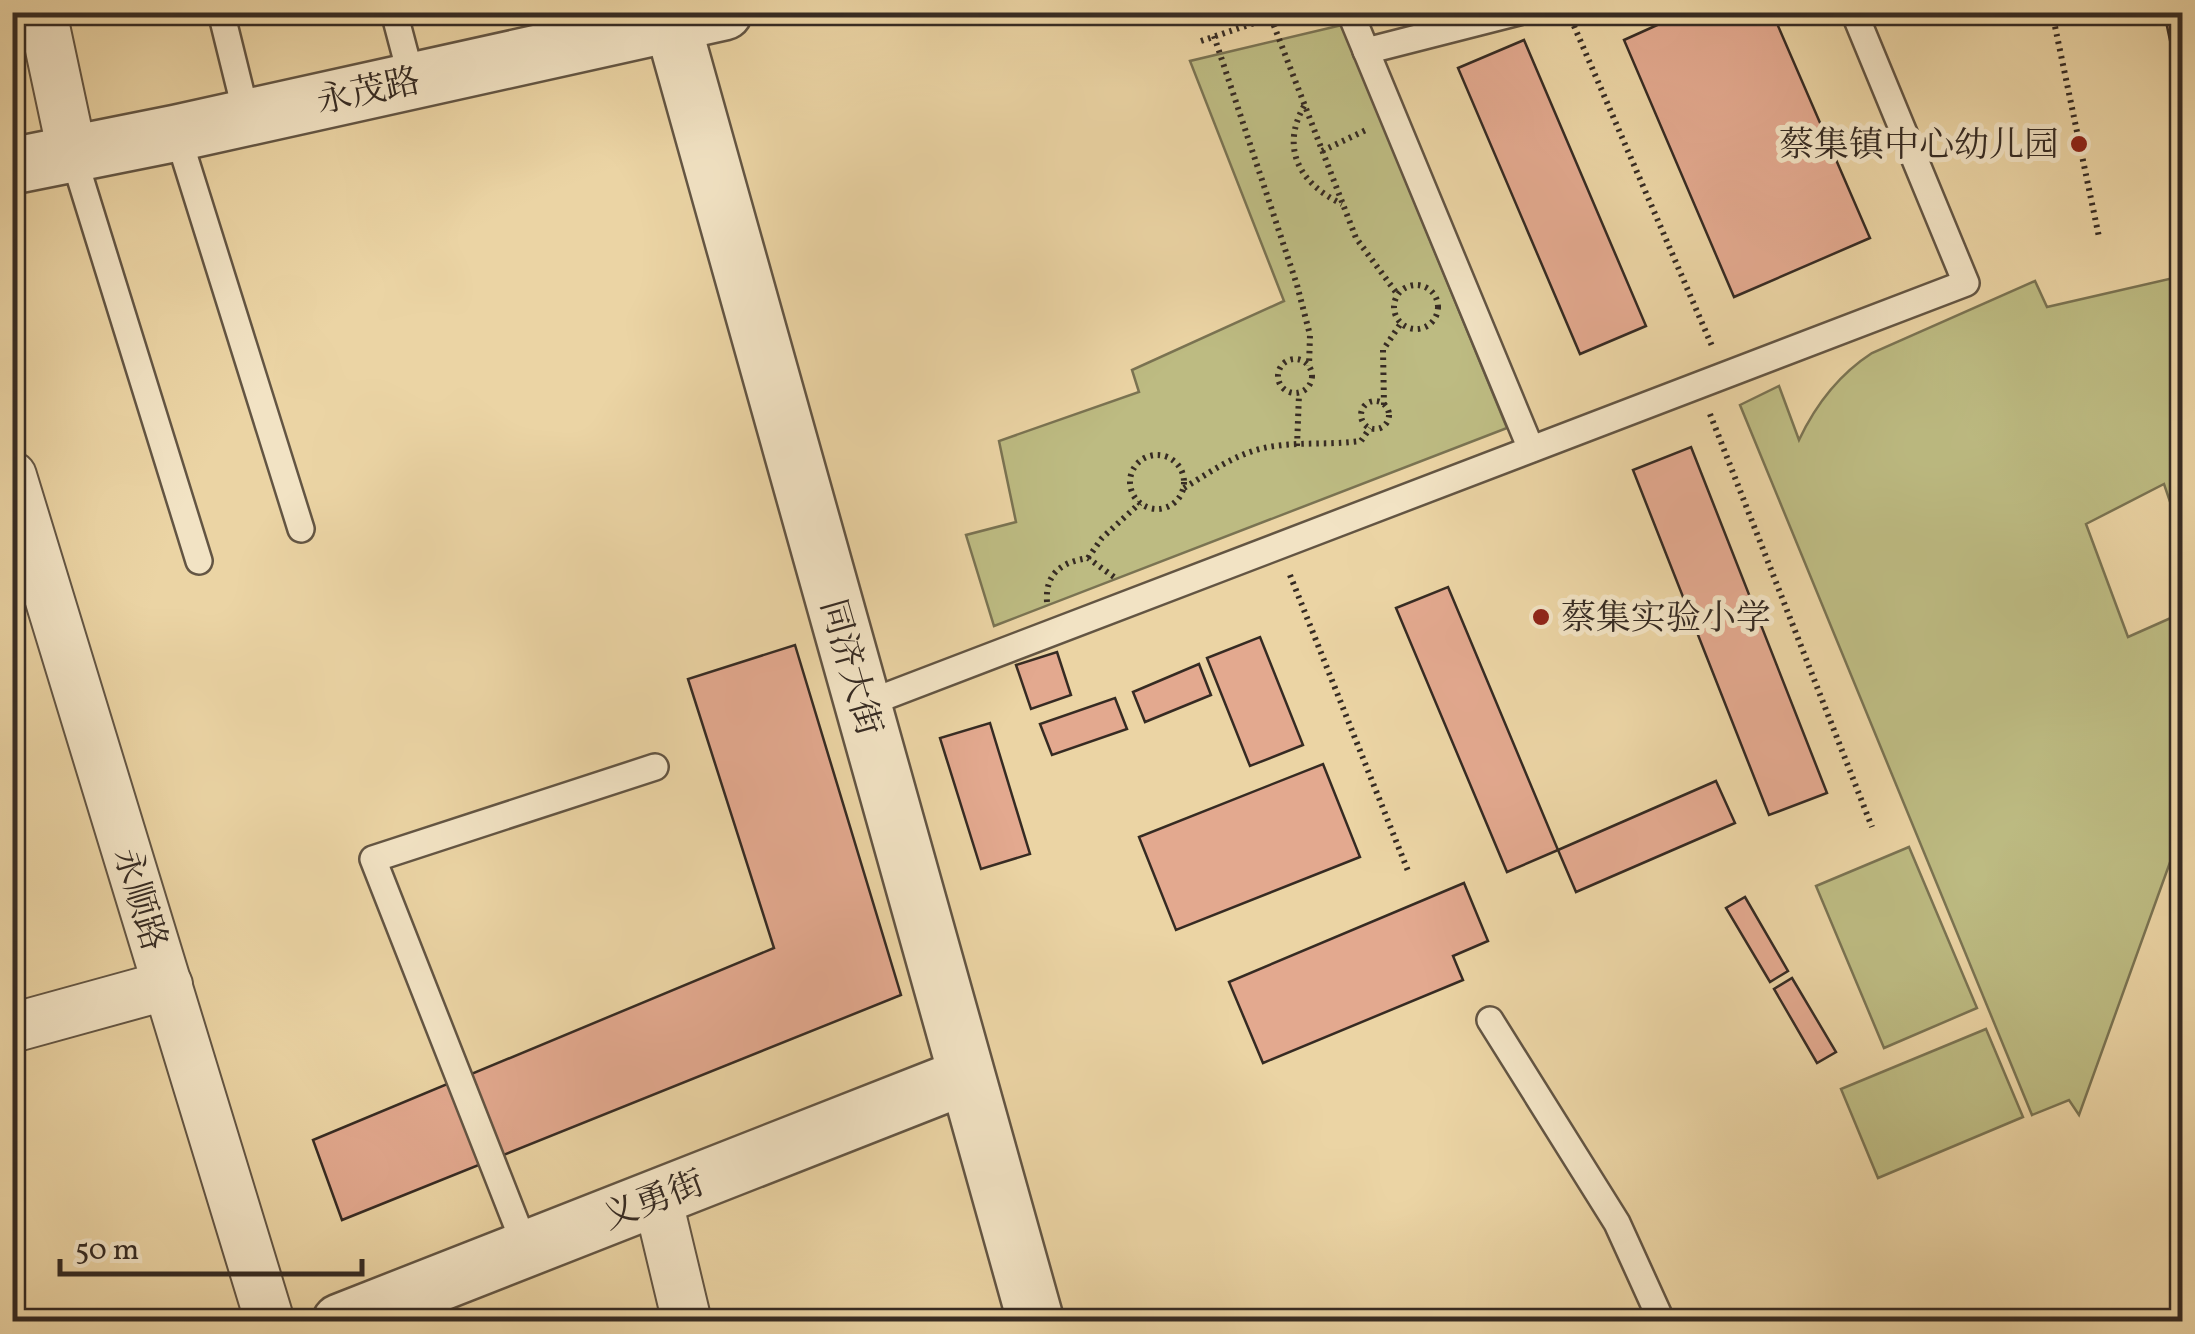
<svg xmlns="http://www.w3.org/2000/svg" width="2195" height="1334" font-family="Vollkorn,'Noto Serif SC',serif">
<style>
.green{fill:#bdbb82;stroke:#7a7352;stroke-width:2.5}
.building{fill:#e3a98f;stroke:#362b23;stroke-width:2.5}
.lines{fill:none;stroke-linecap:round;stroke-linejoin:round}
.service-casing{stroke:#635543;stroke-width:30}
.minor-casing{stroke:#635543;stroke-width:52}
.tertiary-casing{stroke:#635543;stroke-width:60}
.path{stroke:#362b23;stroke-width:6;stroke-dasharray:2.5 5;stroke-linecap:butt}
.service{stroke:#f2e3c4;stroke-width:25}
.minor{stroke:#f2e3c4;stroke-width:48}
.tertiary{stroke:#f2e3c4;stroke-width:55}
.poi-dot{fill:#8f2418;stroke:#f2e3c4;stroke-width:4}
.labels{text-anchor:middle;stroke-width:10;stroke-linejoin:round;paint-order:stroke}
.street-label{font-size:35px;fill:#362b23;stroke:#f2e3c4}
.poi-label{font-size:35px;fill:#362b23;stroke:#f2e3c4;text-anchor:end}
</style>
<rect width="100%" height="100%" fill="#ebd4a4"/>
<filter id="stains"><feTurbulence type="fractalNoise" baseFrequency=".002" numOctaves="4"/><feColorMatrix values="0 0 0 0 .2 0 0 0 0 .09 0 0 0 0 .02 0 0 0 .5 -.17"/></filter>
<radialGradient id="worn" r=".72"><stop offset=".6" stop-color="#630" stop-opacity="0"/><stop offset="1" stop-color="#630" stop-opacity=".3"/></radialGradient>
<!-- green -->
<g class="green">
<polygon points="1342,25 1507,428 994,626 966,535 1016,522 999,441 1139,392 1132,370 1284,301 1190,61"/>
<path d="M2182,276V537L2164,484L2086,524L2128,637L2182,613V829L2079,1115L2069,1100L2032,1115L1740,405L1779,386L1799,440C1816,404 1838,375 1872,353L2035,281L2047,307Z"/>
<polygon points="1909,847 1977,1008 1884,1048 1816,886"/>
<polygon points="1986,1029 2023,1117 1878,1178 1841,1089"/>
</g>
<!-- building -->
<g class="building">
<polygon points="1686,12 1772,12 1870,238 1734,297 1624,40"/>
<polygon points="2164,12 2182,12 2182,97"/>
<polygon points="1524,40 1646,326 1580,354 1458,68"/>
<polygon points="1691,447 1827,793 1769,815 1633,470"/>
<polygon points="1448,587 1558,850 1507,872 1396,608"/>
<polygon points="1260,637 1303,745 1250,766 1207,658"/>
<polygon points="795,645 901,995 342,1220 313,1140 774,948 688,679"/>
<polygon points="1057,652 1071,695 1031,709 1016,665"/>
<polygon points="1199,664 1211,695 1145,722 1133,692"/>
<polygon points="1115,698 1127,729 1052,755 1040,724"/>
<polygon points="990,723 1030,854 981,869 940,738"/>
<polygon points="1323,764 1360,857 1176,930 1139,837"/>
<polygon points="1716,781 1735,823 1576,892 1558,850"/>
<polygon points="1464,883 1488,941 1453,956 1463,980 1263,1063 1229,982"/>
<polygon points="1745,897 1788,971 1770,982 1726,908"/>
<polygon points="1792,978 1836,1052 1817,1063 1774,989"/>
</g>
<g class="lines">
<defs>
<g id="service">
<polyline points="221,12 247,117"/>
<polyline points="394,12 412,80"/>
<polyline points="1350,12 1531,449"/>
<polyline points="1366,51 1519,12"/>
<polyline points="177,133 301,529"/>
<polyline points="72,152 199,561"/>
<polyline points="863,705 1966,283 1854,12"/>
<polyline points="1490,1020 1617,1223 1662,1322"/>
<polyline points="526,1248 373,859 655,767"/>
</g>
<g id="minor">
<polyline points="42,12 72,152"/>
<polyline points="12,476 270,1322"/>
<polyline points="12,1028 168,985"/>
<polyline points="657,1197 687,1322"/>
</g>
<g id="tertiary">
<polyline points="669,12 1036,1322"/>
<polyline points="12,166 177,133 724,12"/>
<polyline points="340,1322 966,1076"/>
</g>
</defs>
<!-- service casing -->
<use href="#service" class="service-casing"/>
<!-- minor casing -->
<use href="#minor" class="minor-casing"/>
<!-- tertiary casing -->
<use href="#tertiary" class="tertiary-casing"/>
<!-- path -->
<g class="path">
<polyline points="1568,12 1712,346"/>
<polyline points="2052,12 2099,237"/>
<polyline points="1271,18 1356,238 1398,295"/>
<polyline points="1214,36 1297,285 1310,335 1309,366"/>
<polyline points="1201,41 1287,12"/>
<path d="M1304,106C1280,149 1300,184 1342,204"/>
<polyline points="1322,151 1366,130"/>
<circle cx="1416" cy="307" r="22"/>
<circle cx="1295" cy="376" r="17"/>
<circle cx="1375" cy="415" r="14"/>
<polyline points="1384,405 1383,350 1401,323"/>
<polyline points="1710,414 1872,827"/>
<polyline points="1297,446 1299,394"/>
<circle cx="1157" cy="482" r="27"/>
<path d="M1184,488C1212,471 1241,450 1275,446C1303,442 1331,445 1361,441L1370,428"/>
<polyline points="1088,558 1102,538 1140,503"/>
<polyline points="1290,575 1408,871"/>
<path d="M1047,602C1045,573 1062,562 1088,558L1114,577"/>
</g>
<!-- service -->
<use href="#service" class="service"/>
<!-- minor -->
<use href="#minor" class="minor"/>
<!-- tertiary -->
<use href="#tertiary" class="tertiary"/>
</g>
<!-- markers -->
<g class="poi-dot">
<circle cx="2079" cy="144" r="10"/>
<circle cx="1541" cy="617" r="10"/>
</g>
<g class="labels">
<!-- street labels -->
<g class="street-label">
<text transform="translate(368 90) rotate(-12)" y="12">永茂路</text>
<text transform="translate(852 667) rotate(74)" y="12">同济大街</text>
<text transform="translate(141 899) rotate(73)" y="12">永顺路</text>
<text transform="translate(653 1199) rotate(-21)" y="12">义勇街</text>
</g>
<!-- poi labels -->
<g class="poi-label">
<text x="2059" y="156">蔡集镇中心幼儿园</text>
<text x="1561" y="629" text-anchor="start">蔡集实验小学</text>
</g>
</g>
<!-- margin -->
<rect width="2195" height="1334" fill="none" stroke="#ebd4a4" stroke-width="50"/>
<rect x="15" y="15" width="2165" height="1304" fill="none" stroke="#362b23" stroke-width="5"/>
<rect x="25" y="25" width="2145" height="1284" fill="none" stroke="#362b23" stroke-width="2.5"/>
<!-- scale -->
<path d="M60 1259v15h302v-15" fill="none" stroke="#362b23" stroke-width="5"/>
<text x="75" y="1259" font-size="30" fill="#362b23" stroke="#f2e3c4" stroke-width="8" paint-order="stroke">50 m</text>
<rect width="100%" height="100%" filter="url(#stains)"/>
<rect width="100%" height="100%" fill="url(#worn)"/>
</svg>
